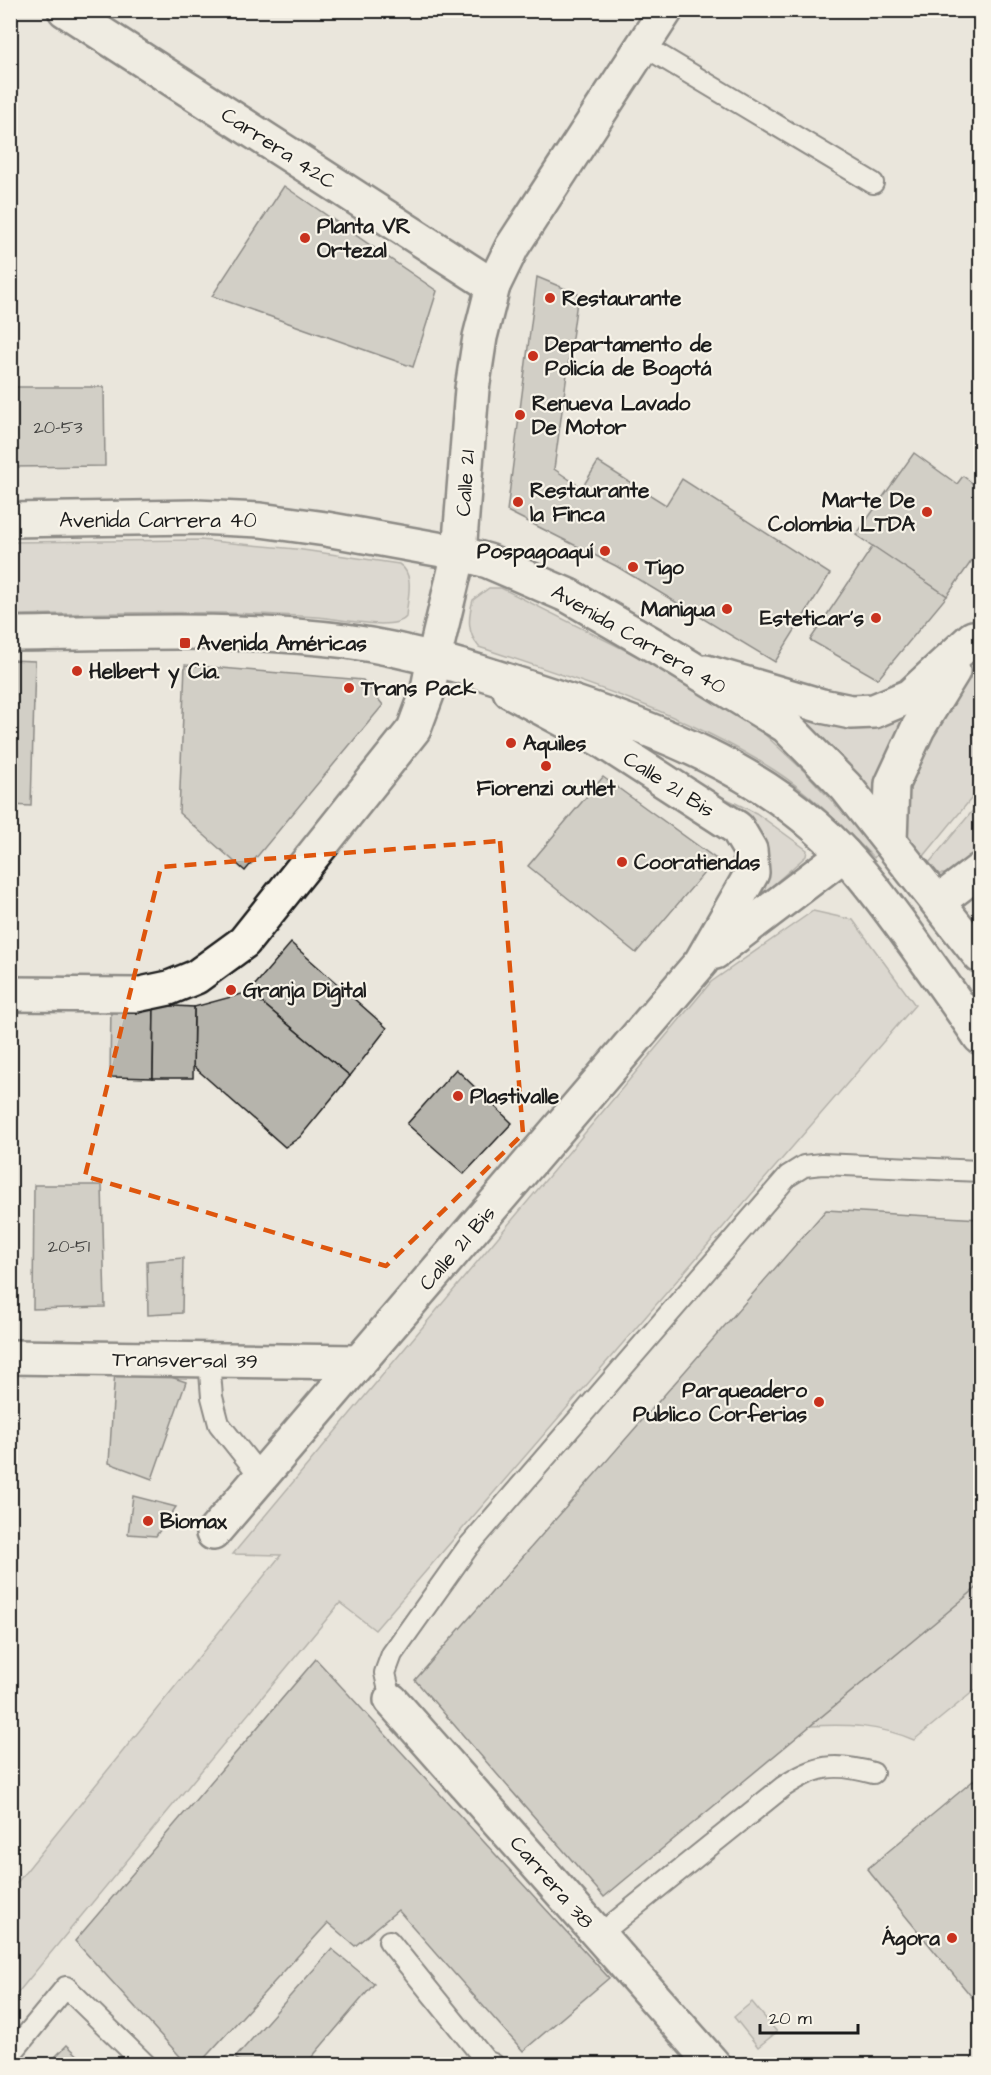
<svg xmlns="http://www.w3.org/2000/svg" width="991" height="2075" font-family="'Architects Daughter',sans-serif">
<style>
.green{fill:#ccc8c0;stroke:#74726e;stroke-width:1.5}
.building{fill:#b6b4ac;stroke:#1c1c1c;stroke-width:1.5}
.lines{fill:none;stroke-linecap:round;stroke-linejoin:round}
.lane-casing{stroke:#1c1c1c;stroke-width:24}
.street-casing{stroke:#1c1c1c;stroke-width:38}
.secondary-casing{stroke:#1c1c1c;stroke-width:38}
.lane{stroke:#f7f3e8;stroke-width:20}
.street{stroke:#f7f3e8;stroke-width:33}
.secondary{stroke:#f7f3e8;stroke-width:33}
.marked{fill:none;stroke:#de560d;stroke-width:4.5;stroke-dasharray:12 8;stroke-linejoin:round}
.poi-dot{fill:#c8321e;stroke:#f7f3e8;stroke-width:2}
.labels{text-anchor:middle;stroke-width:4.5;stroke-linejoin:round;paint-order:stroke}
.number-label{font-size:18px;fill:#424240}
.street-label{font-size:21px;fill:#1c1c1c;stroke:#f7f3e8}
.poi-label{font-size:21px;font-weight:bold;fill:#1c1c1c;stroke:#f7f3e8;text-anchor:start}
</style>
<rect width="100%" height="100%" fill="#eae6dc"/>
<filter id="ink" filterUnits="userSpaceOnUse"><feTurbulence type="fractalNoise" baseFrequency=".0167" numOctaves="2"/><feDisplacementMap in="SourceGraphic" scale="12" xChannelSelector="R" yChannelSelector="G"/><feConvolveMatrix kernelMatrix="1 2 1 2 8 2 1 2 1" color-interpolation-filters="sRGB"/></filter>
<g filter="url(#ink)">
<!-- green -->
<g class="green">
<path d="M200,540L296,549L399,564C416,575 407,599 406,617C394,632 337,618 317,617C215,610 113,613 11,615V542Z"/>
<path d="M489,588H501L653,664L761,731L806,773L879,852L874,858C843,827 811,794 774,770C685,713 579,680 479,647C467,633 468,617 473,600Z"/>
<polygon points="980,659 980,788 924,856 897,826 914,761"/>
<polygon points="915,705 877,799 803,719 822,722"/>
<polygon points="666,770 756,813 807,850 806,856 730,923 759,863"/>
<polygon points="980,802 980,860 965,874 939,874 929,863"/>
<polygon points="813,911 853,920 915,1005 375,1630 340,1603 11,2001 11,1890 281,1555 233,1554 711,982"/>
<path d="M980,1585V1686L914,1740C879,1725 848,1724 810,1726Z"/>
<polygon points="752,2002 777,2032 758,2047 734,2017"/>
</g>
<!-- building -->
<g class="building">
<polygon points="284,186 437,291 413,367 212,296"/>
<polygon points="537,277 578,294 554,469 582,488 598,462 666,505 682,479 830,574 775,662 616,566 507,511"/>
<polygon points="10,387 104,387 105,466 10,467"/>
<polygon points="914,453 957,484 963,476 980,489 980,549 947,596 856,535"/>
<polygon points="873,546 947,596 878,679 810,640"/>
<polygon points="10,660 35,661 31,806 10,805"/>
<polygon points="185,665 363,680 383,705 245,871 179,813"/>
<polygon points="603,777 716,859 636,953 528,866"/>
<polygon points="291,943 387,1028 350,1076 249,992"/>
<polygon points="249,992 350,1076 300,1137 285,1147 193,1066 194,1007"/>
<polygon points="111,1005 154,1005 153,1078 110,1077"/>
<polygon points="154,1005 194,1007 193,1078 153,1078"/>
<polygon points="456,1069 512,1123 464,1174 407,1124"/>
<polygon points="34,1185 102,1185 105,1307 33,1309"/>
<polygon points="826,1210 980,1219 980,1585 604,1897 415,1680"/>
<polygon points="183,1258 182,1313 148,1315 147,1261"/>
<polygon points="115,1370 159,1373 186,1382 152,1479 109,1463"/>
<polygon points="133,1496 176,1507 156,1536 128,1534"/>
<polygon points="316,1659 609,1978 523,2051 398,1910 355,1946 328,1923 199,2064 187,2064 75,1941"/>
<polygon points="980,1775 980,2007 867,1869"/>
<polygon points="332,1949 374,1984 306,2064 244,2064 235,2058"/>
<polygon points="67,2045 87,2064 48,2064"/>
</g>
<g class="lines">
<defs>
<g id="lane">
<polyline points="644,46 873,183"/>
<polyline points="209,1360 212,1397 219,1424 261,1477"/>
<polyline points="391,1700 385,1673 392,1654 468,1547 788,1176 804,1166 822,1164 980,1171"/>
<path d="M599,1935L783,1787C816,1765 835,1762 873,1773"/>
<polyline points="389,1941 486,2061 493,2064"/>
<polyline points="10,2055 66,1987 145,2064"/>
</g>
<g id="street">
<polyline points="65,10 493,286"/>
<polyline points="706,672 822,706 851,712 874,711 910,696 973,638"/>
<polyline points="890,841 892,784 918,728 953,671"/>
<polyline points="715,952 844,854"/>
<polyline points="10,994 136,995 169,988 196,977 244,942 414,729 427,694 434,658"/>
<polyline points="10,1357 359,1362"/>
<polyline points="213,1533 701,962 752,873 750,850 737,828 601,740 510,691"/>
<polyline points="391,1700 713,2064"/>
</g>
<g id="secondary">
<polyline points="10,520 196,517 260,520 326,529 459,553 488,561 569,596 657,647 786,726 846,787 980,956"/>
<path d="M10,634C122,633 235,627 346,641C426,652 502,679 578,704C662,732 748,767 815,826C851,857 878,894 906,932C931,967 956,1001 980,1037"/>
<polyline points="434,658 459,553 472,389 480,337 493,286 512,247 666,10"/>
<polyline points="938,902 980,870"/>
</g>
</defs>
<!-- lane casing -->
<use href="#lane" class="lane-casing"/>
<!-- street casing -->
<use href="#street" class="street-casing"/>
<!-- secondary casing -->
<use href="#secondary" class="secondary-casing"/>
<!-- lane -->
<use href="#lane" class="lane"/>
<!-- street -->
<use href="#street" class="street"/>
<!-- secondary -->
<use href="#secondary" class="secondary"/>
</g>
</g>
<!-- marked area -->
<path d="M0 0H991V2075H0ZM500,841L523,1134L386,1266L85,1176L161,867Z" fill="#eae6dc" fill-opacity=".55" fill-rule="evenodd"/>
<path class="marked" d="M500,841L523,1134L386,1266L85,1176L161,867Z"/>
<!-- markers -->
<g class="poi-dot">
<circle cx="305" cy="238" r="6"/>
<circle cx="550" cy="298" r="6"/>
<circle cx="533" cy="356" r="6"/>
<circle cx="520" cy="415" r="6"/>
<circle cx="518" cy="502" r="6"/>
<circle cx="927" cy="512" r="6"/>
<circle cx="605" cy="551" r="6"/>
<circle cx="633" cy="567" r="6"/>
<circle cx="727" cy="609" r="6"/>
<circle cx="876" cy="618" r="6"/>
<rect x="179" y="637" width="12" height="12" rx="3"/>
<circle cx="77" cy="671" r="6"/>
<circle cx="349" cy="688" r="6"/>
<circle cx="511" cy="743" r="6"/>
<circle cx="546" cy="766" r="6"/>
<circle cx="622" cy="862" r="6"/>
<circle cx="231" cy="990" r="6"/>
<circle cx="458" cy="1096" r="6"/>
<circle cx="819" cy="1402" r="6"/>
<circle cx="148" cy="1521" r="6"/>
<circle cx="952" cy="1938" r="6"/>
</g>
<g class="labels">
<!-- number labels -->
<g class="number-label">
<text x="58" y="433">20-53</text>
<text x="69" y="1252">20-51</text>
</g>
<!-- street labels -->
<g class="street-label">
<text transform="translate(279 148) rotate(33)" y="7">Carrera 42C</text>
<text transform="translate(465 483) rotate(-86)" y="7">Calle 21</text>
<text x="158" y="527">Avenida Carrera 40</text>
<text transform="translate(639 639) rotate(30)" y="7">Avenida Carrera 40</text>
<text transform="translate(669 784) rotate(33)" y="7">Calle 21 Bis</text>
<text transform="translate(457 1248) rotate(-49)" y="7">Calle 21 Bis</text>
<text transform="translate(185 1360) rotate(1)" y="7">Transversal 39</text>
<text transform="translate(552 1882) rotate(49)" y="7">Carrera 38</text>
</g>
<!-- poi labels -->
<g class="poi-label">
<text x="317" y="233">Planta VR<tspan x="317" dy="24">Ortezal</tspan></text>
<text x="562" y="305">Restaurante</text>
<text x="545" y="351">Departamento de<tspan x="545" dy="24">Policía de Bogotá</tspan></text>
<text x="532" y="410">Renueva Lavado<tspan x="532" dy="24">De Motor</tspan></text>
<text x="530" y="497">Restaurante<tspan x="530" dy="24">la Finca</tspan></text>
<text x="915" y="507" text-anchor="end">Marte De<tspan x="915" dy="24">Colombia LTDA</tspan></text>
<text x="593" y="558" text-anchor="end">Pospagoaquí</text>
<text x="645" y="574">Tigo</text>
<text x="715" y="616" text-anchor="end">Manigua</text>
<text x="864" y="625" text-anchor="end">Esteticar's</text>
<text x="197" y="650">Avenida Américas</text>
<text x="89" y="678">Helbert y Cia.</text>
<text x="361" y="695">Trans Pack</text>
<text x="523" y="750">Aquiles</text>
<text x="546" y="795" text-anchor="middle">Fiorenzi outlet</text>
<text x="634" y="869">Cooratiendas</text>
<text x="243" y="997">Granja Digital</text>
<text x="470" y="1103">Plastivalle</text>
<text x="807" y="1397" text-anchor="end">Parqueadero<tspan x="807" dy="24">Publico Corferias</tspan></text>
<text x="160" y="1528">Biomax</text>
<text x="940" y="1945" text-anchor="end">Ágora</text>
</g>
</g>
<!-- margin -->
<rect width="991" height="2075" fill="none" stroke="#f7f3e8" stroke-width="36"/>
<rect x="18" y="18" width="955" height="2039" fill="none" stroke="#1c1c1c" stroke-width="2" filter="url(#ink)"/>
<!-- scale -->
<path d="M760 2024v9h98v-9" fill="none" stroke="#1c1c1c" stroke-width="3"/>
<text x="769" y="2024" font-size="18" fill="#1c1c1c" stroke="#f7f3e8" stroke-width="4.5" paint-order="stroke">20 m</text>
</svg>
